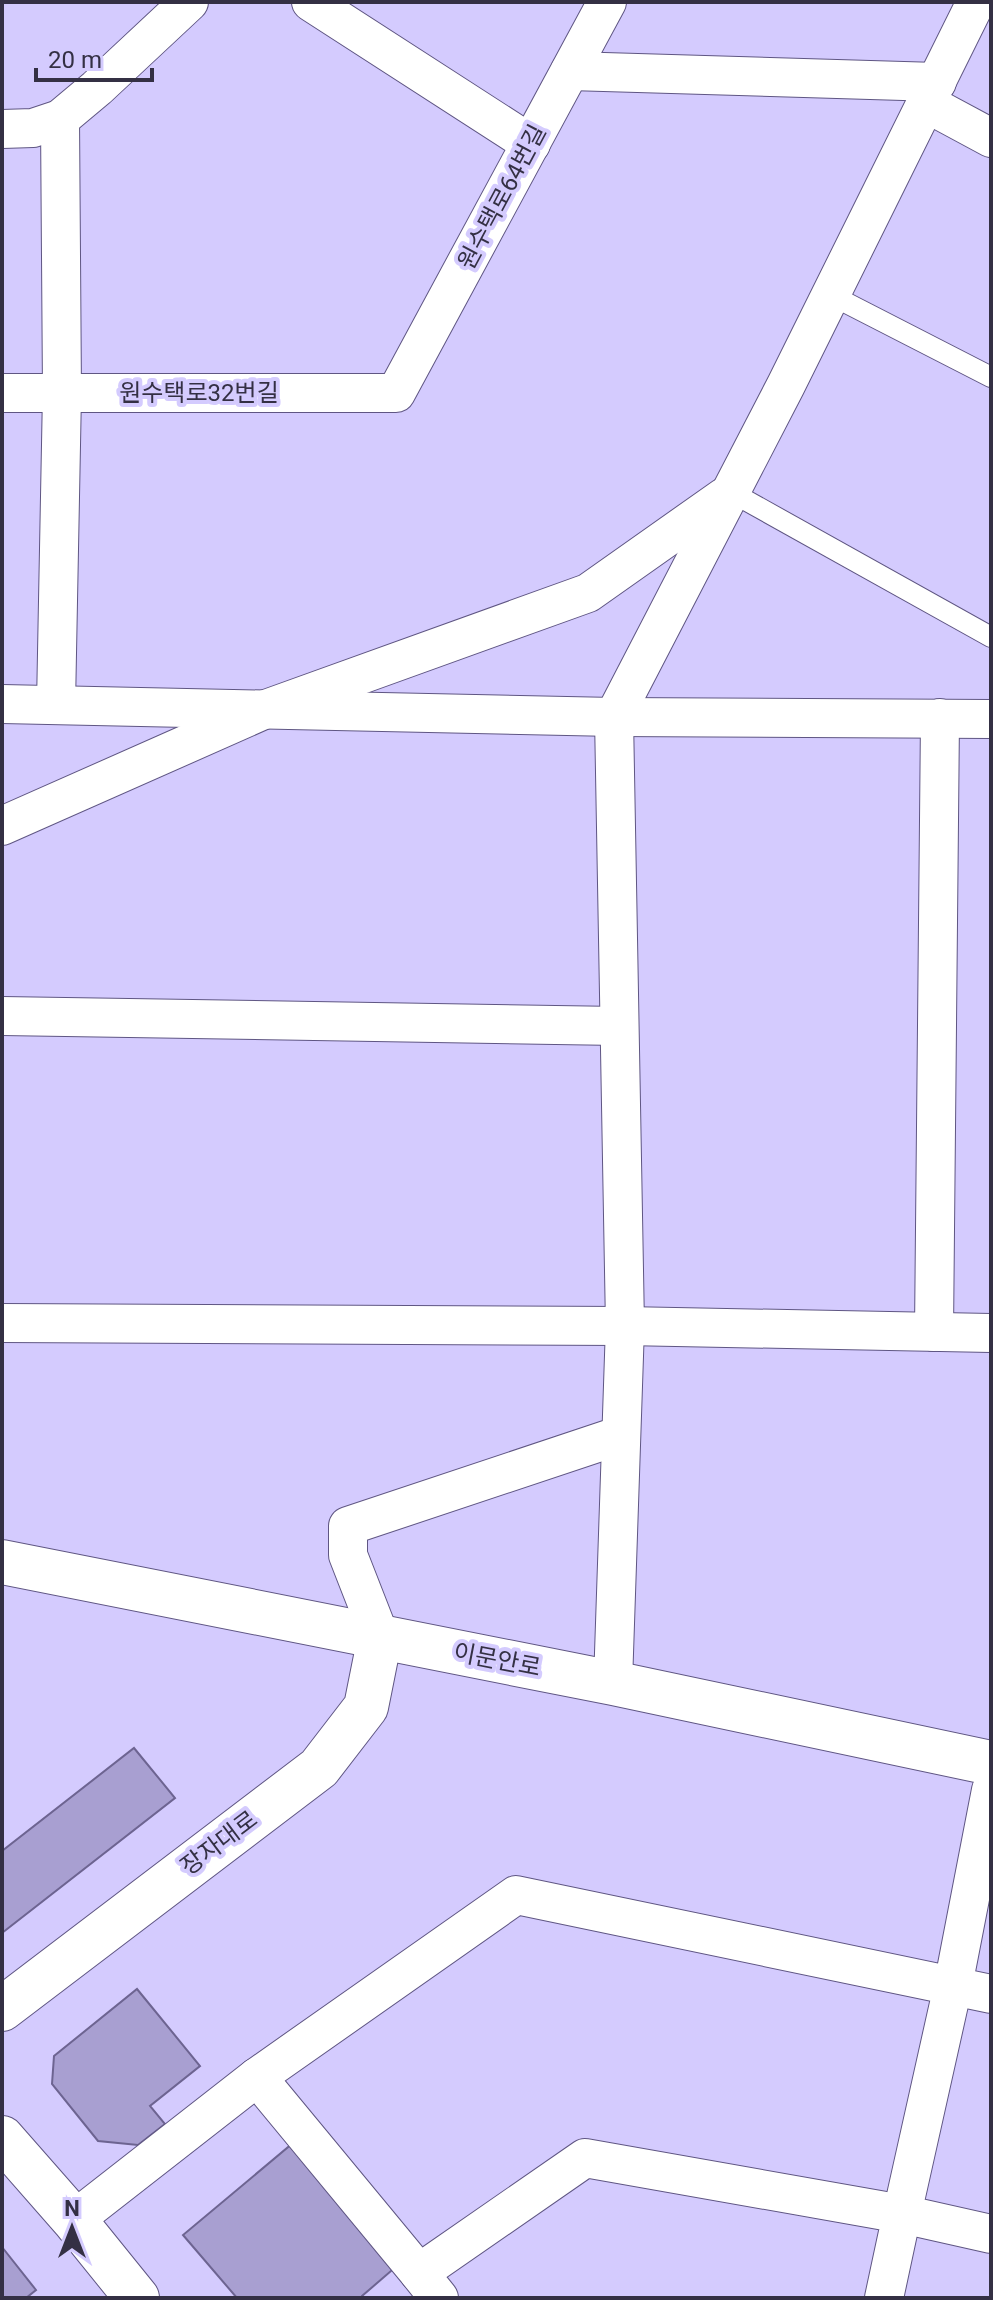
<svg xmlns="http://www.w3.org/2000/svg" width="993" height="2300" font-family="Roboto,'Noto Sans KR',sans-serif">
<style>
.building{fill:#a89fd1;stroke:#6d6491;stroke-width:2}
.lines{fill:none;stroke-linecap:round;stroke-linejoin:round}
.service-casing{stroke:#5f5683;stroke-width:22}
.minor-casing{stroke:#5f5683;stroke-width:40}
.tertiary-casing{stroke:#5f5683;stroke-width:46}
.service{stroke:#fff;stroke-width:20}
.minor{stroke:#fff;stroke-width:38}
.tertiary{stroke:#fff;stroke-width:44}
.labels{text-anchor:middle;stroke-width:8;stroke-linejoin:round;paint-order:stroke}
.street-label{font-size:24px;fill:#343044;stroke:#d4cbfe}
</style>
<rect width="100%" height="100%" fill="#d4cbfe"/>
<!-- building -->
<g class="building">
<polygon points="134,1748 175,1798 2,1933 2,1851"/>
<polygon points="137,1989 200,2066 150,2106 165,2124 138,2145 98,2141 52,2084 54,2056"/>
<polygon points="293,2143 398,2265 362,2296 362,2298 237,2298 183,2235"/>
<polygon points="2,2247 36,2290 26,2298 2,2298"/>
</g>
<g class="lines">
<defs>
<g id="service">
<polyline points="831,295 991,377"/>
<polyline points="731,492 991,637"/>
</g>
<g id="minor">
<polyline points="311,2 531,144"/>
<polyline points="570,71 937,82"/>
<polyline points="926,103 991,138"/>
<polyline points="2,129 33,128 60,119 97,88 189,2"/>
<polyline points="2,393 396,393 607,2"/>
<polyline points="2,704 614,717 991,719"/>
<polyline points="56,705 62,393 60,119"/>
<polyline points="2,826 266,709 588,593 724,497"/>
<polyline points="2,1016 619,1026"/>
<polyline points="2,1323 625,1326 991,1333"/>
<polyline points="934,1332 940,718"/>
<polyline points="380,1637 348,1555 348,1526 621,1435"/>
<polyline points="613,1683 625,1326 614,717 786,385 976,2"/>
<polyline points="991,1790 953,1986 902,2214 991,2234"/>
<polyline points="257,2077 419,2273"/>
<polyline points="74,2220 257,2077 516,1895 991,1994"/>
<polyline points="439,2298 419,2273 585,2158 902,2214 884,2298"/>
</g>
<g id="tertiary">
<polyline points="2,1562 613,1683 991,1763"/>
<polyline points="2,2009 319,1768 366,1707 380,1637"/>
<polyline points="2,2138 74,2220 137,2298"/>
</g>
</defs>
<!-- service casing -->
<use href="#service" class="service-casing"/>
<!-- minor casing -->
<use href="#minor" class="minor-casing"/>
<!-- tertiary casing -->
<use href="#tertiary" class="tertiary-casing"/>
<!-- service -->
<use href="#service" class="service"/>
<!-- minor -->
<use href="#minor" class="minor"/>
<!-- tertiary -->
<use href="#tertiary" class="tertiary"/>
</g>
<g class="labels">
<!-- street labels -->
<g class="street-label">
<text transform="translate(502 197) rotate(-62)" y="8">원수택로64번길</text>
<text x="199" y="401">원수택로32번길</text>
<text transform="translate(497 1660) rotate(11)" y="8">이문안로</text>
<text transform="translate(219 1843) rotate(-37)" y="8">장자대로</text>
</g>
</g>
<!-- border -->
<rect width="993" height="2300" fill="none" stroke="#343044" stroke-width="8"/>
<!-- north arrow -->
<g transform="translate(72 2228)" stroke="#d4cbfe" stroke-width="6" paint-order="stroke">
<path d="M0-6L14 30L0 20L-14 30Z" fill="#343044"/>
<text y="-12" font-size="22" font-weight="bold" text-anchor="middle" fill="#343044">N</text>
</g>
<!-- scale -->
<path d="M36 68v12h116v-12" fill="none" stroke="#343044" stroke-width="4"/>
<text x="48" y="68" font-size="24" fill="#343044" stroke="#d4cbfe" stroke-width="6" paint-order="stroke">20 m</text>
</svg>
